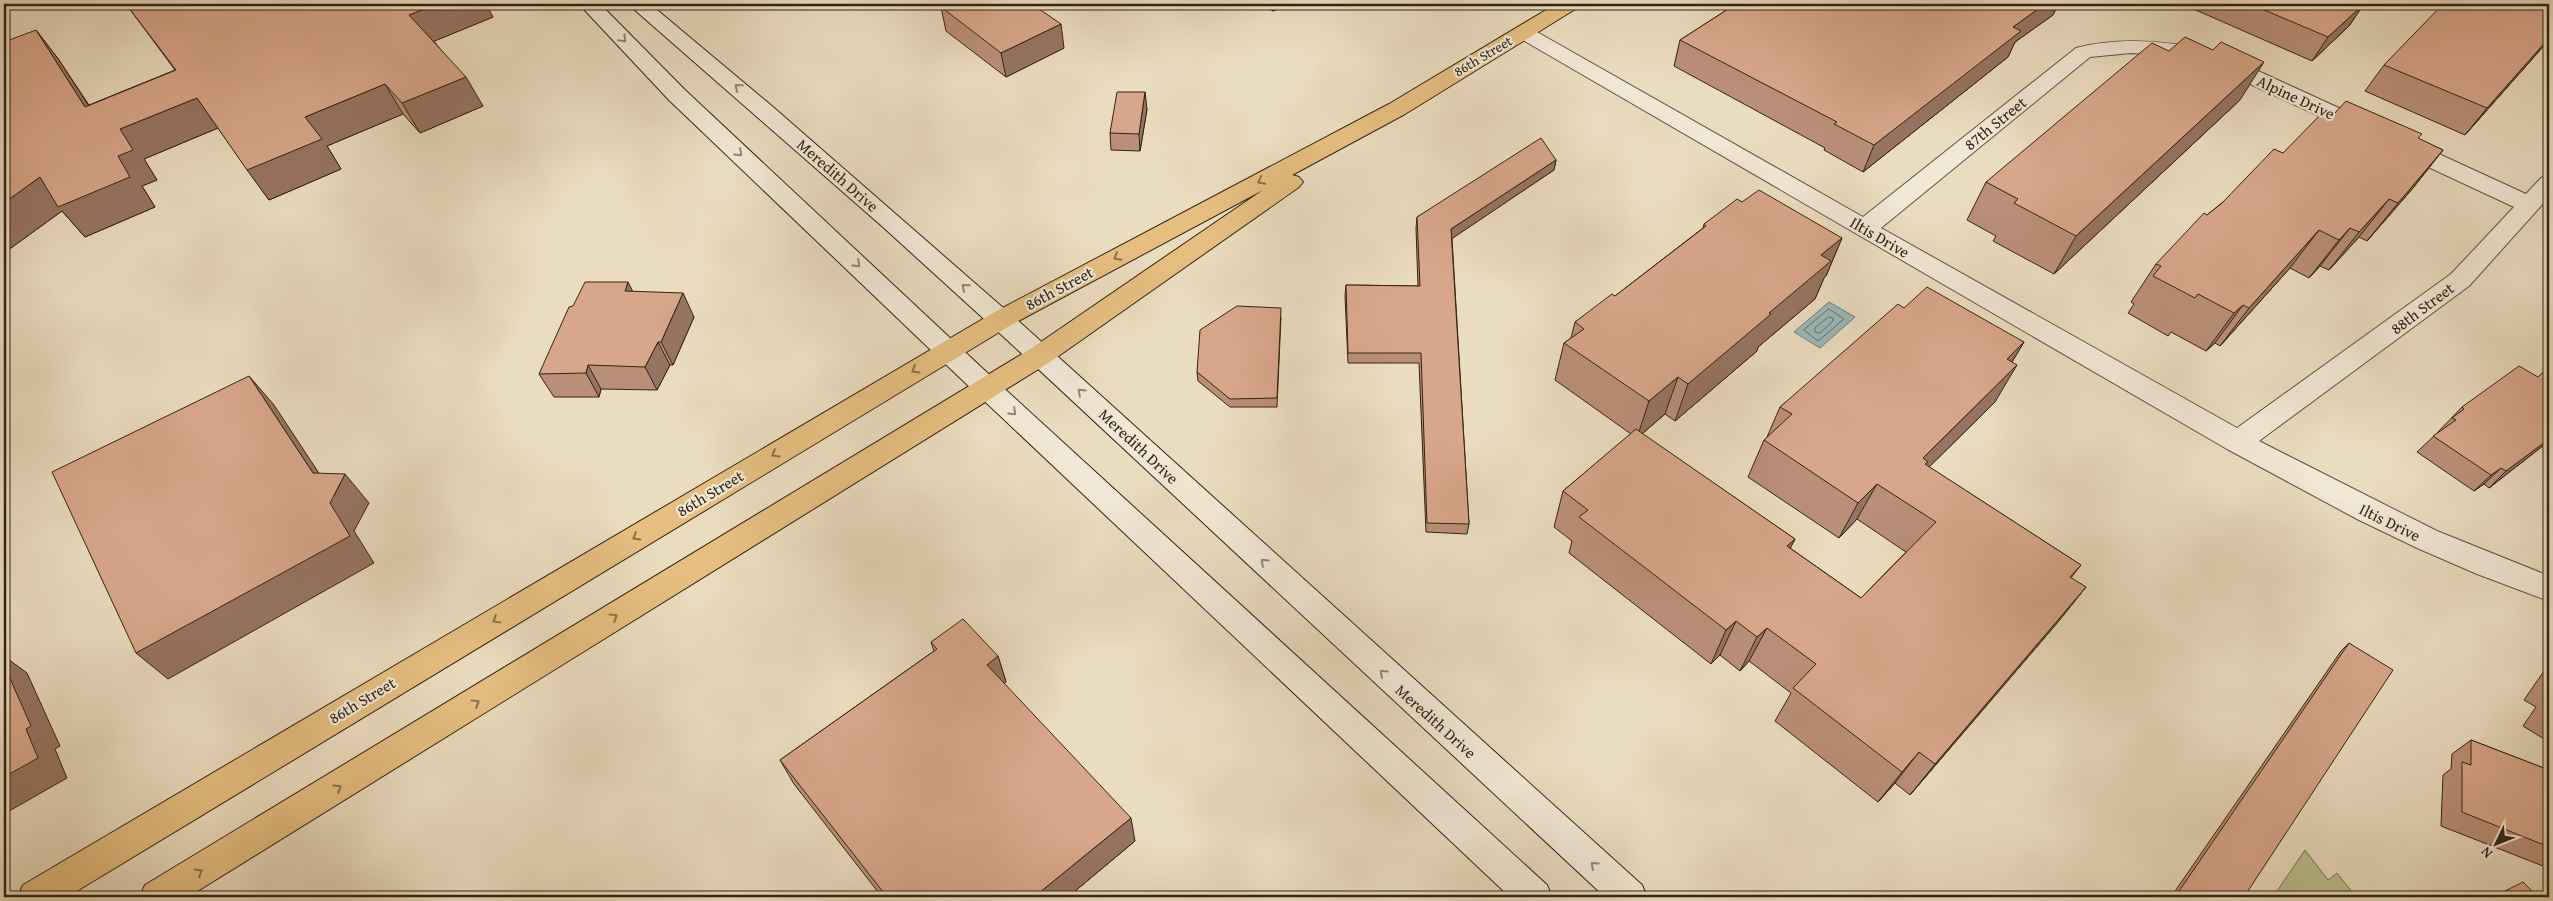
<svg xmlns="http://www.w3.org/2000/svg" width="2553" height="901" font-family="'Gentium Book Plus',serif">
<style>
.green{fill:#bbbf8f;stroke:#767252}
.water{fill:#9bb9bb;stroke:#717d79}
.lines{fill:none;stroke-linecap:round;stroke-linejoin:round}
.shore{stroke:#666e68;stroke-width:1}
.minor-casing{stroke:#605240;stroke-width:2}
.secondary-casing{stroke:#322415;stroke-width:2}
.primary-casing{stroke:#322415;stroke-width:2}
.minor{fill:#f1e8d5;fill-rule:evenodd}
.secondary{fill:#f1e8d5;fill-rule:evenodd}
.primary{fill:#e5be80;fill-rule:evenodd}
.wall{fill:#ba8f78;stroke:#322415}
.shaded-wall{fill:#977461;stroke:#322415}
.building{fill:#d8a68b;stroke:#322415}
.oneway{stroke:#928675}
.oneway2{stroke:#8c714a}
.labels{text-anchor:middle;stroke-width:4.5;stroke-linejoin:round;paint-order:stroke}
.far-street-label{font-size:14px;fill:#322415;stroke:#f1e8d5}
.street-label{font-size:16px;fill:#322415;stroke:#f1e8d5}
</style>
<rect width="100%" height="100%" fill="#eadcbf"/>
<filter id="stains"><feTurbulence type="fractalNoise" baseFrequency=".004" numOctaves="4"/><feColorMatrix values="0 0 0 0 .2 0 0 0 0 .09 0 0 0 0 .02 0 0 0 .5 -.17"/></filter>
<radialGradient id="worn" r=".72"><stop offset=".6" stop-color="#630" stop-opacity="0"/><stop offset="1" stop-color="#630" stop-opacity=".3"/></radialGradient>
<!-- green -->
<polygon class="green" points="2305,850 2328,880 2337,873 2356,897 2273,897"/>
<!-- water -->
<polygon class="water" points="1829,302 1855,317 1820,348 1794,332"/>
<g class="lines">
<!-- shore -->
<g class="shore">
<polygon points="1829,309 1844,319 1818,341 1804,330"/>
<polygon points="1829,317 1833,318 1833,321 1820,333 1815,332 1815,328"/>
</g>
<defs>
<path id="minor" d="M1523,26L1530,28L1863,217L2076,48C2122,36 2170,41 2217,52L2526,194L2541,178L2549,175V197L2469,286L2259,441L2437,531L2549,576V601L2477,574L2417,548L2357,519L2227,449L1516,36L1513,32L1516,28ZM2131,53L2162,55L2203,62L2514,207L2451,274L2237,428L1881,228L2090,57Z"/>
<g id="secondary">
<polygon points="579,4 600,4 685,90 996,381 1547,885 1552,897 1510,897 978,395 669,100"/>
<polygon points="628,4 650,4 773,107 1024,326 1642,885 1647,897 1605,897 1006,339 883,227"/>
</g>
<polygon id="primary" points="1556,4 1580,4 1577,8 1405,114 1292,175 1299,177 1303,182 1299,187 1050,362 188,897 140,897 145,885 1032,348 1263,190 1011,325 67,897 18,897 23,885 993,313 1389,104"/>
</defs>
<!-- minor casing -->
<use href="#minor" class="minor-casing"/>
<!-- secondary casing -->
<use href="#secondary" class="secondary-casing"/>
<!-- primary casing -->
<use href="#primary" class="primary-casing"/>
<!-- minor -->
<use href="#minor" class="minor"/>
<!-- secondary -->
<use href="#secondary" class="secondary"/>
<!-- primary -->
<use href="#primary" class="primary"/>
</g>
<!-- wall -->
<g class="wall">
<polygon points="126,4 493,17 434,41 483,106 420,133 403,114 327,146 341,169 269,200 218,128 144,159 157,180 142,186 155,207 85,237 62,211 4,253 4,124 5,124 36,30 59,60 89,105 175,70"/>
<polygon points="1261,4 1287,4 1273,11"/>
<polygon points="1736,4 2058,4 2053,15 2015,42 2008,57 1863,172 1824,150 1825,148 1674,66 1680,40"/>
<polygon points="2182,4 2364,4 2349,26 2312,61"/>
<polygon points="2549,5 2549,40 2465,135 2365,91 2384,65"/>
<polygon points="941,7 1064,48 1006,77 946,31"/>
<polygon points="2240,100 2054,274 1993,241 1996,236 1967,220 1986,182"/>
<polygon points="1147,109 1140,151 1111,150 1110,133"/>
<polygon points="2418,139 2443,150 2413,188 2367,241 2359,237 2329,270 2320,266 2309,278 2290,268 2220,346 2215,343 2206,351 2171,332 2168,336 2128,313 2134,304 2131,302 2156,264 2207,215 2283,153"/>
<polygon points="1556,160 1554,170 1452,238 1469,524 1467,534 1426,532 1419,363 1348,363 1345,296 1346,285 1418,286 1416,228 1417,217"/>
<polygon points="1742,202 1842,238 1826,276 1824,278 1815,299 1758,347 1757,351 1675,421 1665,414 1642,434 1795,539 1790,548 1861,598 1906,552 1857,519 1839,538 1748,477 1764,440 1767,437 1780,407 1904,308 2024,342 2012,362 1995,402 1929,467 2081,565 2071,578 2086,587 2058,622 1910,795 1895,783 1878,802 1775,721 1791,693 1749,661 1740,671 1720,655 1711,664 1569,553 1572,541 1554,527 1563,491 1631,434 1555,380 1564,343 1571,338 1575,322 1615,296 1703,228 1704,224"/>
<polygon points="632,291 694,317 673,365 670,365 657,390 601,389 599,397 554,397 539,374"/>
<polygon points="1281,317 1277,407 1230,407 1198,381 1197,372"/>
<polygon points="2549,367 2549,443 2548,442 2489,488 2484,484 2474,491 2417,452 2436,434 2462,407 2538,377"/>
<polygon points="931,642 998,656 1006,682 1004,684 1135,841 1068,897 882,897 794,784 780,760 934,651"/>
<polygon points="2349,643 2244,897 2171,897 2341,651"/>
<polygon points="2549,667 2549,742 2523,726 2536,707 2524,700 2544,671"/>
<polygon points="2471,740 2549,770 2549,867 2548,868 2441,826 2443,775 2451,769 2452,754"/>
</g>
<!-- shaded-wall -->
<g class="shaded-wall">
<polygon points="437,4 486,4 493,17 425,45 409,15"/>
<polygon points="1273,4 1287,4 1273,11"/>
<polygon points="2045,4 2058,4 2053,15 2015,42 2008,57 1863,172 1874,145 2013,27"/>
<polygon points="2364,4 2349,26 2312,61 2328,37"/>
<polygon points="1061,24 1064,48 1006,77 1001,53"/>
<polygon points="36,30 59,60 109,137 85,107"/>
<polygon points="2549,38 2549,40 2465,135 2487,108"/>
<polygon points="2264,62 2240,100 2054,274 2076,236"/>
<polygon points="466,77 483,106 420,133 402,103"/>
<polygon points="385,84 403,114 327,146 341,169 269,200 247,170 305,117"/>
<polygon points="1145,92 1147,109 1140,151 1139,134"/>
<polygon points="197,98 218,128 144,159 157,180 142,186 155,207 85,237 62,211 4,253 4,203 40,177 118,156 120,129"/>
<polygon points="2443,150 2413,188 2367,241 2398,203"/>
<polygon points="1556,160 1554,170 1450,240 1451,229"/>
<polygon points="2389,199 2359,237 2329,270 2359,232"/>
<polygon points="2350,228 2320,266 2309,278 2339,240"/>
<polygon points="2319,230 2290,268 2220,346 2249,308"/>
<polygon points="1842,238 1826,276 1824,278 1815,299 1758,347 1757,351 1675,421 1688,384 1769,313 1821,255"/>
<polygon points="628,282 640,306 625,291"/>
<polygon points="683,293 694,317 673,365 661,342"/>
<polygon points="2243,305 2215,343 2206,351 2234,313"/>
<polygon points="658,342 670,365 657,390 645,367"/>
<polygon points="2024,342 2001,380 2007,359"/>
<polygon points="588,365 601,389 599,397 586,373"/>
<polygon points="2017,365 1995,402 1918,478 1923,458"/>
<polygon points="249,376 274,405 334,496 345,474 369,503 354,531 374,563 168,679 136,653 330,503 313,473"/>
<polygon points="1678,377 1665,414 1637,438 1649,401"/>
<polygon points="2549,439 2549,441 2489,488 2506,471"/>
<polygon points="2501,468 2484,484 2474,491 2491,475"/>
<polygon points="1877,484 1857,519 1839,538 1858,503"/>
<polygon points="1795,539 1777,574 1787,546"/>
<polygon points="2086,587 2058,622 1910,795 1935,764"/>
<polygon points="1736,621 1720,655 1711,664 1726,630"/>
<polygon points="1767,628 1749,661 1740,671 1757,637"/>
<polygon points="4,656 27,673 60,746 55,749 67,778 4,814 4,777 26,729 4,665"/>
<polygon points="998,656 1006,682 995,691 987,665"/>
<polygon points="1919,752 1895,783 1878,802 1902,772"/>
<polygon points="1131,818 1135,841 1068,897 1034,897"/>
</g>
<!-- building -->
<g class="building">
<polygon points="126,4 437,4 409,15 466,77 402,103 385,84 305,117 322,139 247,170 197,98 120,129 133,150 118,156 130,177 58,207 40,177 4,203 4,124 5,124 4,121 4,42 36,30 85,107 176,70"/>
<polygon points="948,4 1032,4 1061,24 1001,53 941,7"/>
<polygon points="1736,4 2045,4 2013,27 2021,31 1874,145 1834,124 1837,122 1680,40"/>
<polygon points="2250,4 2364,4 2328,37"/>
<polygon points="2443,4 2545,4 2549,5 2549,38 2487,108 2384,65"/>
<polygon points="2185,37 2213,50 2221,42 2264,62 2076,236 2014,203 2018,199 1986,182 2152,43 2169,51"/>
<polygon points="1117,92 1145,92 1139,134 1110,133"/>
<polygon points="2346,101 2422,134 2418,138 2443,150 2398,203 2389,199 2359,232 2350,228 2339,240 2319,230 2249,308 2243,305 2234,313 2198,294 2195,298 2153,276 2161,266 2156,264 2204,213 2207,215 2222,203 2274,149 2283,153 2324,111 2333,115"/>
<polygon points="1541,138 1556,160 1451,229 1469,524 1427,523 1421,353 1348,353 1346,285 1420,286 1417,217"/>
<polygon points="1759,190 1842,238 1821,255 1831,261 1769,313 1771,314 1688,384 1678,377 1649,401 1564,343 1584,329 1575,322 1612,294 1615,296 1706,226 1704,224 1728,206 1737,199 1742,202"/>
<polygon points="585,282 628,282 625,291 683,293 661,342 658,342 645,367 588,365 586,373 539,374 569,307 573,306"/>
<polygon points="1927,287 2024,342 2007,359 2017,365 1923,458 1928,462 1925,464 2081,565 2070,577 2086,587 1935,764 1919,752 1902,772 1793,688 1816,664 1767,628 1757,637 1736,621 1726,630 1579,517 1588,510 1563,491 1636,429 1795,539 1787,546 1861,598 1936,522 1877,484 1858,503 1764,440 1792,414 1780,407 1898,304 1904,308"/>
<polygon points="1237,306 1281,308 1277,398 1230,399 1197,372 1200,330"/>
<polygon points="2519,366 2538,377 2549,367 2549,439 2506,471 2501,468 2491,475 2433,436 2456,420 2452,418 2464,409 2462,407"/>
<polygon points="249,376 313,473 345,474 330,503 350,536 136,653 52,472"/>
<polygon points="963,619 998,656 987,665 1131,818 1034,897 887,897 780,760 937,649 931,642"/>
<polygon points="2349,643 2393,670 2244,897 2175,897"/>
<polygon points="4,665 31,726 26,729 38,758 4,777"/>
<polygon points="2549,679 2549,688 2545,685"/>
<polygon points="2549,704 2549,715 2544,712"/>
<polygon points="2471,740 2549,770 2549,847 2462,812 2462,762 2471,765"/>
<polygon points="2523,882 2538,897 2493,897"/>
</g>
<!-- one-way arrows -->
<defs><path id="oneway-chevron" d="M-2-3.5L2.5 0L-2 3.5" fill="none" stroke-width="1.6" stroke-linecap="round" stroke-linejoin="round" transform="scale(1.25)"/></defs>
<g class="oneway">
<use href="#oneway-chevron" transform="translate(623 39) rotate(46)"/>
<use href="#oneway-chevron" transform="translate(738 87) rotate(-139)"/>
<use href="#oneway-chevron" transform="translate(739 153) rotate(43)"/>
<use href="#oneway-chevron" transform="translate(857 264) rotate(43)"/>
<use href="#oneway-chevron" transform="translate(965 287) rotate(-139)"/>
<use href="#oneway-chevron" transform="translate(1081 392) rotate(-137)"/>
<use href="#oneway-chevron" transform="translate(1013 412) rotate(43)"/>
<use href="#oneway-chevron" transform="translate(1264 562) rotate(-137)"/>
<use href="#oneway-chevron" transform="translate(1383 673) rotate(-137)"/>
<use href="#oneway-chevron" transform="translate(1594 865) rotate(-138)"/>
</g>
<g class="oneway2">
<use href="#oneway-chevron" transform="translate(1261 181) rotate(152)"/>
<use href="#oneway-chevron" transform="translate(1117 257) rotate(152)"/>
<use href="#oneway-chevron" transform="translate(915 370) rotate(149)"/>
<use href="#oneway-chevron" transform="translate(775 454) rotate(149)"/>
<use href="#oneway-chevron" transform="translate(636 537) rotate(149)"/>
<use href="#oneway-chevron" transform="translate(614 617) rotate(-32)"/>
<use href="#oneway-chevron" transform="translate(496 620) rotate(149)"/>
<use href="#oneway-chevron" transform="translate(476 703) rotate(-32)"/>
<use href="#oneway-chevron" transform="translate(338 788) rotate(-32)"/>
<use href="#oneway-chevron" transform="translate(199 872) rotate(-31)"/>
</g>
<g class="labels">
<!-- far-street labels -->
<g class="far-street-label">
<text transform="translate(1483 56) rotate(-31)" y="5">86th Street</text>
</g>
<!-- street labels -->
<g class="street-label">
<text transform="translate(2296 97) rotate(25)" y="6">Alpine Drive</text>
<text transform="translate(1995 123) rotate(-39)" y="6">87th Street</text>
<text transform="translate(838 175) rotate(41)" y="6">Meredith Drive</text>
<text transform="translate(1880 237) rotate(30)" y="6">Iltis Drive</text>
<text transform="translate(1059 288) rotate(-28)" y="6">86th Street</text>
<text transform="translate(2422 308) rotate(-37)" y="6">88th Street</text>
<text transform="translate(1139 446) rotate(43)" y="6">Meredith Drive</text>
<text transform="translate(710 493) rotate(-31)" y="6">86th Street</text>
<text transform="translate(2390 522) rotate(26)" y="6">Iltis Drive</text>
<text transform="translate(362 700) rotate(-31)" y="6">86th Street</text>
<text transform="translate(1436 721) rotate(42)" y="6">Meredith Drive</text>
</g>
</g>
<!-- margin -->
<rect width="2553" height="901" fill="none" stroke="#eadcbf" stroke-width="20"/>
<rect x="5" y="5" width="2543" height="891" fill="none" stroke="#322415" stroke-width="2.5"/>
<rect x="10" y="10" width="2533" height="881" fill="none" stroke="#322415"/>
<!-- north arrow -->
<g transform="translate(2496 844) rotate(227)" stroke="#f1e8d5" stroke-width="4" paint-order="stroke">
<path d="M0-4L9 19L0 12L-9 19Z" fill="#322415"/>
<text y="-8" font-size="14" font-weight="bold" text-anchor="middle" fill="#322415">N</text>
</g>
<rect width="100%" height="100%" filter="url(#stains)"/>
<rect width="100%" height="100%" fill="url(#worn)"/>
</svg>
